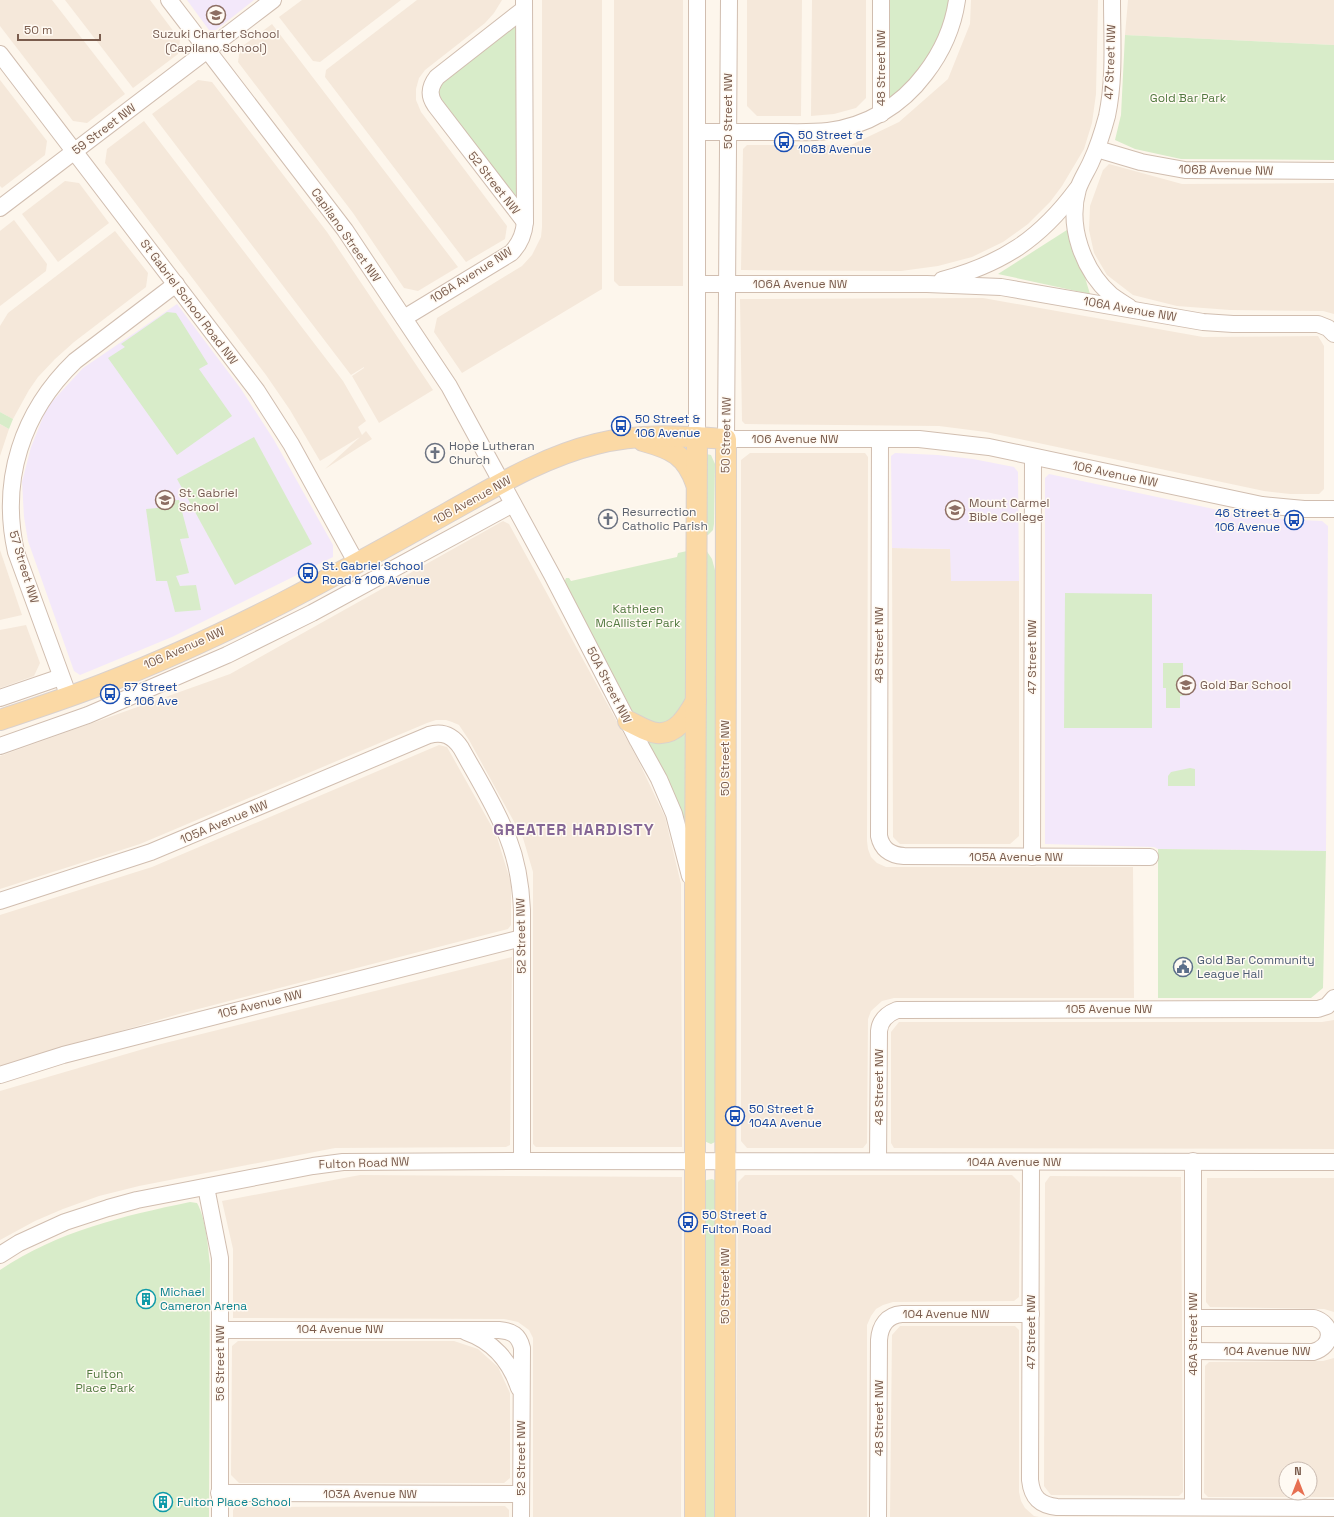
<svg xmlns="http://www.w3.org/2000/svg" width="1334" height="1517" font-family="'Space Grotesk',sans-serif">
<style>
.residential{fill:#f5e8da;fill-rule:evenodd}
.education{fill:#f3e8fa}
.green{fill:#d8ecc9}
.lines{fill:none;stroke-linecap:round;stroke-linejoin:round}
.minor-casing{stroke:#d1beb0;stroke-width:18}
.major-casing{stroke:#dad1cd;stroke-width:22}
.minor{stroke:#fff;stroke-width:16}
.major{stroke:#fbd9a5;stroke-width:20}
.labels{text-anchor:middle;stroke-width:3;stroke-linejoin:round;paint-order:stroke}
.education-label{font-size:12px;fill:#785e54;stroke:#fffaf3;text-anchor:start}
.street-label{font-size:12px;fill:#7a5c4d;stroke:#fffaf3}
.park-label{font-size:12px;fill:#537a41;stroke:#fffaf3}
.transit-label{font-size:12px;fill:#164399;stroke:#fffaf3;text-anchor:start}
.worship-label{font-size:12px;fill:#5b616d;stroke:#fffaf3;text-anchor:start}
.service-label{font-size:12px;fill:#4e5e75;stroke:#fffaf3;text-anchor:start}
.culture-label{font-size:12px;fill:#0d838f;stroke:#fffaf3;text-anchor:start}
.district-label{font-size:16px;font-weight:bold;letter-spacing:1px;fill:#846695;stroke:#fffaf3}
</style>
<rect width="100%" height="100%" fill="#fdf6ec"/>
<!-- residential -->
<g class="residential">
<polygon points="0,0 52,0 125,94 87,123 73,121 0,26"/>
<polygon points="65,0 150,0 180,40 178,54 133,88"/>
<polygon points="302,0 401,0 320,62 313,61 279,17"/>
<polygon points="417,0 502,0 494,13 485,23 425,70 419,78 416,89 416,100 421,112 507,226 505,239 466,262 325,77 326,70"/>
<polygon points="542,0 602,0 602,289 462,373 434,332 437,318 522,266 532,255 541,237 542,227"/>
<polygon points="614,0 683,0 683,286 619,286 614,281"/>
<polygon points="747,0 802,0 801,116 757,116 747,106"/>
<polygon points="812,0 866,0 866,98 856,108 834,114 811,116"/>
<polygon points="971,0 1098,0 1096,94 1092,123 1084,149 1062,186 1050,202 1028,224 1003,242 972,257 938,266 901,271 741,270 743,149 747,145 851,145 899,122 948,79 970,24"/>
<polygon points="1128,0 1334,0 1334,45 1125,35"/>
<polygon points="272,24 376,160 458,267 418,291 404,288 353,213 238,62 240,48"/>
<polygon points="0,80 47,141 45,155 2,188 0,186"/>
<polygon points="198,80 212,82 327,232 433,390 379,423 352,376 364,368 364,367 351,375 152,114"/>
<polygon points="144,121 343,381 366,421 358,427 362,435 366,431 372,439 325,469 360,437 320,461 290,410 266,375 105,163 107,149"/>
<polygon points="1109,164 1182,184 1334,183 1334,314 1323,311 1230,310 1177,306 1133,295 1107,275 1094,253 1089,230 1090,206 1103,170"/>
<polygon points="65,181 79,183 109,223 58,262 22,214"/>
<polygon points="14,220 47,264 46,271 0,306 0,231"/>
<polygon points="115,231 148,273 146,287 74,342 55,359 38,377 29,390 13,419 0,412 0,326 8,313"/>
<polygon points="983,298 1203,337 1318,336 1324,346 1324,489 1319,494 1290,494 1264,491 986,432 939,426 745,424 742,421 740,299"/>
<polygon points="0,424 9,429 0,456"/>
<polygon points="750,453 865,453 868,457 867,841 868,849 871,857 877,863 886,867 1133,867 1134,998 894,998 882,1001 871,1011 868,1019 867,1143 863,1148 747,1148 741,1141 741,460"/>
<polygon points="503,521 509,524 638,760 665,817 681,884 682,1147 536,1147 533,1144 533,872 523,838 469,740 459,725 452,722 446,720 436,720 427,723 140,844 0,889 0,756 230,674"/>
<polygon points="892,548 951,549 951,581 1019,581 1019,836 1010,844 900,844 893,837"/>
<polygon points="0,550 22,615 0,620"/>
<polygon points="26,625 40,663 34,676 0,688 0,630"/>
<polygon points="439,745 447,747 496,834 511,883 511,925 508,929 179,1014 0,1066 0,915 152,867"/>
<polygon points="512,957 510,1145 506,1147 335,1148 139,1186 99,1196 63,1209 35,1221 0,1240 0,1091 157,1045"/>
<polygon points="1334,1020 1334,1149 894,1148 891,1143 891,1032 899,1022 1322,1022"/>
<polygon points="360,1175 682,1177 681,1517 533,1517 533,1338 529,1330 518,1322 504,1319 233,1318 233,1249 222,1201"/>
<polygon points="745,1175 1012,1175 1020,1183 1019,1297 1014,1301 893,1302 883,1305 876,1309 871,1316 867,1325 867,1517 736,1517 738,1182"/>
<polygon points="1050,1176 1181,1177 1183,1492 1179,1496 1051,1495 1044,1486 1045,1183"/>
<polygon points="1207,1178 1334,1178 1334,1312 1324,1309 1210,1307 1206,1302"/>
<polygon points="900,1326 1015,1326 1019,1330 1019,1492 1021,1501 1025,1508 1034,1516 1039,1517 890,1517 892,1335"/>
<polygon points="238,1341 454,1341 478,1349 498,1367 510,1393 510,1478 504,1483 239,1483 231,1475 232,1346"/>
<path d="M1334,1358V1497H1208L1204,1493L1205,1366L1209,1362L1323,1361ZM1286,1469H1310V1493H1286Z"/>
<polygon points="505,1506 509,1510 509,1517 233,1517 233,1510 235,1507"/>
</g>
<!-- education -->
<g class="education">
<polygon points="187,0 254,0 216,30 209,30"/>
<polygon points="177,304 241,389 274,440 333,545 333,557 172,637 80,675 74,671 28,541 24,517 22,482 31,447 47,407 83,368"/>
<polygon points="895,453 938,455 973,459 1014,467 1018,472 1019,581 951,581 950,549 892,548 891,456"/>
<polygon points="1049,474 1256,518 1322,521 1328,526 1326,851 1158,849 1154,847 1045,844 1045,478"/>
</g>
<!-- green -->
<g class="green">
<polygon points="881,0 957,0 943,47 881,114"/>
<polygon points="524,9 525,222 435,105 432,85"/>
<polygon points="1125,35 1334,45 1334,160 1181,159 1135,149 1115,140 1121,115"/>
<polygon points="1070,228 1090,294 998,274"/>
<polygon points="167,312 176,313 208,364 199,369 232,416 177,455 108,358 125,347 121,344"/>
<polygon points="0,412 13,419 9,429 0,424"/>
<polygon points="254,437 312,544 235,585 177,479"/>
<polygon points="706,454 711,455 715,464 714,524 713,530 708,535 704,535"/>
<polygon points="179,500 189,538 180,539 189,573 176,576 180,586 196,585 201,610 175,612 167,581 156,581 146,509 168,507 166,501"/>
<polygon points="706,550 712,559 716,574 717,1141 711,1144 704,1141"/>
<polygon points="687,551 685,702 679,717 657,727 633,712 564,583 566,578 569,578 571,581 677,557 678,553"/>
<polygon points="1065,593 1152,594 1152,728 1064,728"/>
<polygon points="1163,663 1183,663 1183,680 1188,680 1188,695 1180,696 1180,708 1166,708 1166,688 1163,688"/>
<polygon points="683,733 686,734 686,840 645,739"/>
<polygon points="1190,768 1195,769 1195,786 1168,786 1168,776 1171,772"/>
<polygon points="1158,849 1326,851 1323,988 1311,998 1158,998"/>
<polygon points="712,1179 716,1181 718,1517 701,1517 703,1182 707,1180"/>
<path d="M190,1202L197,1203C206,1219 208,1246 210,1265L209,1517H0V1270C58,1231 123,1216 190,1202Z"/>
</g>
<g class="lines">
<defs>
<g id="minor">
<polyline points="169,0 345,230 449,386 552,575 638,741 659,779 674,814 690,876"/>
<polyline points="697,0 697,437"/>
<polyline points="729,0 726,439 919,439 989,447 1262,505 1304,509 1334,509"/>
<polyline points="881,0 881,114"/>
<path d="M1112,0C1112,39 1115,78 1107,116C1103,131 1098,147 1091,162C1087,171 1081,180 1078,189C1067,226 1083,270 1111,295C1116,299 1123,303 1129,307"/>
<path d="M524,9L437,77C430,86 428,95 435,105L525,222"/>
<polyline points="0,54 257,391 291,444 357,564"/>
<path d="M697,132C723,132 748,132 773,132C791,132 810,133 828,131C867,126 901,106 925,74C942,52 953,28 957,0"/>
<polyline points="1097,149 1141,162 1185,170 1334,171"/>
<polyline points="0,208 273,0"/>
<path d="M942,280C1002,264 1040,239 1077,189"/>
<polyline points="697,284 927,284 1001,287 1203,322 1233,324 1318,324 1328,328 1334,334"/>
<path d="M404,318L511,253C520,244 524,234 525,222L524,0"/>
<path d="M880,439L879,836C882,850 891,855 904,856L1150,857"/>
<path d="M69,697L16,552C0,480 22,412 75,361L176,284"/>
<polyline points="0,698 61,677"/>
<polyline points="0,746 88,715 227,655 312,613 513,504"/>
<polyline points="1032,857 1033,457"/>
<path d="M0,901L151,852L429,735C443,731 453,736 461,748C477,777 496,807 508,838C517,861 521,886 522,910V1161"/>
<polyline points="0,1075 63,1055 522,938"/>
<path d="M878,1161L879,1031C880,1020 887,1014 897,1010L1318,1009L1327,1006L1334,998"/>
<path d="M1031,1162L1030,1480C1032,1498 1040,1505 1057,1507L1334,1508"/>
<polyline points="206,1187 220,1258 220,1517"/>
<polyline points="0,1255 19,1243 65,1222 108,1208 137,1200 313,1166 343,1162 522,1161 1334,1162"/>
<path d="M220,1330H499C512,1331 519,1335 522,1348L521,1517"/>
<path d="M466,1332C492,1341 510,1361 519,1388"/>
<path d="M1193,1351L1313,1352C1334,1346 1334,1324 1314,1318H1194"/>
<polyline points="219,1493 521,1494"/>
<polyline points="1193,1507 1193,1161"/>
<path d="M878,1517L879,1340C880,1326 887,1315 902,1314H1031"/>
</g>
<g id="major">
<path d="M643,441C672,449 686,455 696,484"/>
<path d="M0,720C36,708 73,696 108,682C167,659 225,632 282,603C338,574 394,543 449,512C496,486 543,457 596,444C639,433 683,436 726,439L725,1517"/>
<path d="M628,721C637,725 647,732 657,733C677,735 688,715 696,701"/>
<polyline points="695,1517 695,895 697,437"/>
</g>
</defs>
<!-- minor casing -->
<use href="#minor" class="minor-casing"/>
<!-- major casing -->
<use href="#major" class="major-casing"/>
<!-- minor -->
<use href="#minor" class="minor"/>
<!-- major -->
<use href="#major" class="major"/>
</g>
<!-- icons -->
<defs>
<symbol id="school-ring" viewBox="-11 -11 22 22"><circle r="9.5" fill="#fffaf3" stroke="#8d6e63" stroke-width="1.5"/><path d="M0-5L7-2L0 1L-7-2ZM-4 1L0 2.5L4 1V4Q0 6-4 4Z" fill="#8d6e63"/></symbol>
<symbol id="bus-ring" viewBox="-11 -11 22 22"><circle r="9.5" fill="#fffaf3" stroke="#1a4fb4" stroke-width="1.5"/><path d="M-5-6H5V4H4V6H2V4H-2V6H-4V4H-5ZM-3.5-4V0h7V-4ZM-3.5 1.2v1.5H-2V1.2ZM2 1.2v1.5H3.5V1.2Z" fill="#1a4fb4"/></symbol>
<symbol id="church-ring" viewBox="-11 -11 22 22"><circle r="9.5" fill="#fffaf3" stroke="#6b7280" stroke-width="1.5"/><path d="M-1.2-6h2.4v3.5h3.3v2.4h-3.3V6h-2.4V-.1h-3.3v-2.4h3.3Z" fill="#6b7280"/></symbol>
<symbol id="civic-ring" viewBox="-11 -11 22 22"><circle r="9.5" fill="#fffaf3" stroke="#5c6f8a" stroke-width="1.5"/><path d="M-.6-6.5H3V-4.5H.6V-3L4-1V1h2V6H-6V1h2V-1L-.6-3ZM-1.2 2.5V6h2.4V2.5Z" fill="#5c6f8a"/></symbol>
<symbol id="building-ring" viewBox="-11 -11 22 22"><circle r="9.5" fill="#fffaf3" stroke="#0f9aa8" stroke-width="1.5"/><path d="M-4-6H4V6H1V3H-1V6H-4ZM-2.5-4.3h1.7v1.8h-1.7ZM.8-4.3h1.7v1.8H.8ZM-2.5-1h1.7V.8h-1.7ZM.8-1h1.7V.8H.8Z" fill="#0f9aa8"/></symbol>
</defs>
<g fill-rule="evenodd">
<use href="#school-ring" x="205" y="4" width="22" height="22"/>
<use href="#bus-ring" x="773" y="131" width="22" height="22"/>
<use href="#bus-ring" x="610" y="415" width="22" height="22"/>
<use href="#church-ring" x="424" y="442" width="22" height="22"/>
<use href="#school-ring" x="154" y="489" width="22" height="22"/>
<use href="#school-ring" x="944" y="499" width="22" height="22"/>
<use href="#church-ring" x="597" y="508" width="22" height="22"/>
<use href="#bus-ring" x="1283" y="509" width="22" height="22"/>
<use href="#bus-ring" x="297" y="562" width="22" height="22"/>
<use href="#school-ring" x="1175" y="674" width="22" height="22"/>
<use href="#bus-ring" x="99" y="683" width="22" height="22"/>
<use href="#civic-ring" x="1172" y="956" width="22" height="22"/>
<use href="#bus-ring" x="724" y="1105" width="22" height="22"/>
<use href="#bus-ring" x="677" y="1211" width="22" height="22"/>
<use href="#building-ring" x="135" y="1288" width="22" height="22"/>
<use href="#building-ring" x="152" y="1491" width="22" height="22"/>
</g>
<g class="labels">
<!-- education labels -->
<g class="education-label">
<text x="216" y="38" text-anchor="middle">Suzuki Charter School<tspan x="216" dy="14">(Capilano School)</tspan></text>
<text x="179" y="497">St. Gabriel<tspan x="179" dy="14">School</tspan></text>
<text x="969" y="507">Mount Carmel<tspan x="969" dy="14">Bible College</tspan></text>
<text x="1200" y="689">Gold Bar School</text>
</g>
<!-- street labels -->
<g class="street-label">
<text transform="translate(1110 62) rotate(-88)" y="4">47 Street NW</text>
<text transform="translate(881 68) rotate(-90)" y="4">48 Street NW</text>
<text transform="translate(728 111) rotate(-90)" y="4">50 Street NW</text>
<text transform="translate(104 129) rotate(-37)" y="4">59 Street NW</text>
<text transform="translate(1226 170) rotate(1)" y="4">106B Avenue NW</text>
<text transform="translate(494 183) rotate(52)" y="4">52 Street NW</text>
<text transform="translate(346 235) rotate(55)" y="4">Capilano Street NW</text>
<text transform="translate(471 275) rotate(-32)" y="4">106A Avenue NW</text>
<text x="800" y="288">106A Avenue NW</text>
<text transform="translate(189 302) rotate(53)" y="4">St Gabriel School Road NW</text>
<text transform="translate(1130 309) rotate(10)" y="4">106A Avenue NW</text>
<text transform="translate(726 435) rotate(-89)" y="4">50 Street NW</text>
<text x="795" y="443">106 Avenue NW</text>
<text transform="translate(1115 474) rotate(12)" y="4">106 Avenue NW</text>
<text transform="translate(472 500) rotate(-29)" y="4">106 Avenue NW</text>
<text transform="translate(24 567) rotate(73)" y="4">57 Street NW</text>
<text transform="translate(879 645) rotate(-90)" y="4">48 Street NW</text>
<text transform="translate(184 648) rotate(-24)" y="4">106 Avenue NW</text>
<text transform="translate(1032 657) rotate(-90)" y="4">47 Street NW</text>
<text transform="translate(609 685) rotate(63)" y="4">50A Street NW</text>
<text transform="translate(725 758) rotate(-90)" y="4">50 Street NW</text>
<text transform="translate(224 822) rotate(-23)" y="4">105A Avenue NW</text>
<text x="1016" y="861">105A Avenue NW</text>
<text transform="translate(521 936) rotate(-91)" y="4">52 Street NW</text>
<text transform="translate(260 1004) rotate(-14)" y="4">105 Avenue NW</text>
<text x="1109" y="1013">105 Avenue NW</text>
<text transform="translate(879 1087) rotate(-90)" y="4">48 Street NW</text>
<text x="1014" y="1166">104A Avenue NW</text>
<text transform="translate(364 1163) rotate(-2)" y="4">Fulton Road NW</text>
<text transform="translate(725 1286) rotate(-90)" y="4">50 Street NW</text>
<text x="946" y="1318">104 Avenue NW</text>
<text x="340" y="1333">104 Avenue NW</text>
<text transform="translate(1031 1332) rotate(-90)" y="4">47 Street NW</text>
<text transform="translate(1193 1334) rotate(-90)" y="4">46A Street NW</text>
<text x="1267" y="1355">104 Avenue NW</text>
<text transform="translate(220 1363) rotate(-90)" y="4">56 Street NW</text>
<text transform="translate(879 1418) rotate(-90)" y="4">48 Street NW</text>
<text transform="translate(521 1458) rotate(-90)" y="4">52 Street NW</text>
<text x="370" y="1498">103A Avenue NW</text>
</g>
<!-- park labels -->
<g class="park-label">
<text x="1188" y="102">Gold Bar Park</text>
<text x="638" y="613">Kathleen<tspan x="638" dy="14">McAllister Park</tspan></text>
<text x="105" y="1378">Fulton<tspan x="105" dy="14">Place Park</tspan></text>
</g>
<!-- transit labels -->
<g class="transit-label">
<text x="798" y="139">50 Street &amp;<tspan x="798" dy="14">106B Avenue</tspan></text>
<text x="635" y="423">50 Street &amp;<tspan x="635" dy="14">106 Avenue</tspan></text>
<text x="1280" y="517" text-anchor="end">46 Street &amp;<tspan x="1280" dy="14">106 Avenue</tspan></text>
<text x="322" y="570">St. Gabriel School<tspan x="322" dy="14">Road &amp; 106 Avenue</tspan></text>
<text x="124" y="691">57 Street<tspan x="124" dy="14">&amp; 106 Ave</tspan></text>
<text x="749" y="1113">50 Street &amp;<tspan x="749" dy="14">104A Avenue</tspan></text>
<text x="702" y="1219">50 Street &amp;<tspan x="702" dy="14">Fulton Road</tspan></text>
</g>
<!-- worship labels -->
<g class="worship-label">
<text x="449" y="450">Hope Lutheran<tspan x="449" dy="14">Church</tspan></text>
<text x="622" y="516">Resurrection<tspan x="622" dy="14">Catholic Parish</tspan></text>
</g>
<!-- service labels -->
<g class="service-label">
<text x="1197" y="964">Gold Bar Community<tspan x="1197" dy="14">League Hall</tspan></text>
</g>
<!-- culture labels -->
<g class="culture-label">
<text x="160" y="1296">Michael<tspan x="160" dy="14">Cameron Arena</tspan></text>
<text x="177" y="1506">Fulton Place School</text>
</g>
<!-- district labels -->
<g class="district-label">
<text x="574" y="835">GREATER HARDISTY</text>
</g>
</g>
<!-- north arrow -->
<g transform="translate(1298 1481)"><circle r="19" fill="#fffaf3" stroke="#cabbb1"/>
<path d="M0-3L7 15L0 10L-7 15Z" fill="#e76f51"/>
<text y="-6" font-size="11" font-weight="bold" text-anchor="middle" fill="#7a5c4d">N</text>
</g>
<!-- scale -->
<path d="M18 34v6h82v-6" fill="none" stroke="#7a5c4d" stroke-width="2"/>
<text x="24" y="34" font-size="12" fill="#7a5c4d" stroke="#fffaf3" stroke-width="3" paint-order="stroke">50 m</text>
</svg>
